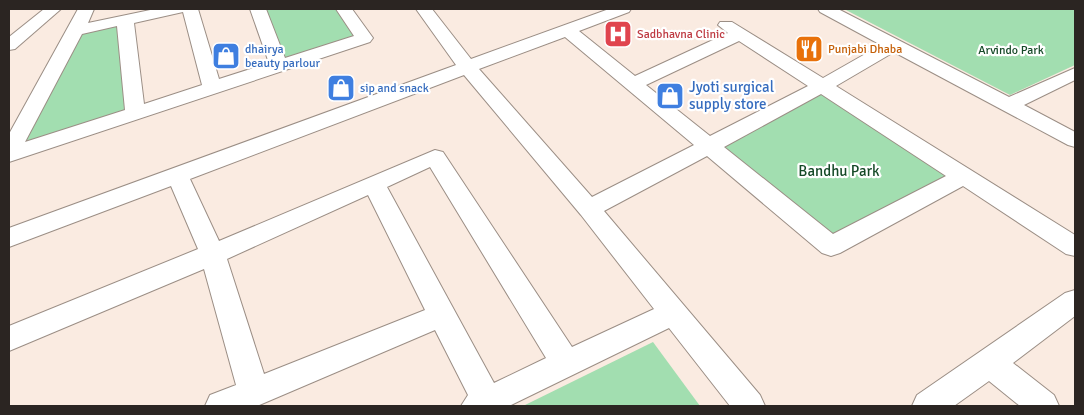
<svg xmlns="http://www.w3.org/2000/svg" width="1084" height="415" font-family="Signika,sans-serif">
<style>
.green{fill:#a2deb0}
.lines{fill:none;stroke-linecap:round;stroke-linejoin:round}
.minor-casing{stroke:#9b8e85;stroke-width:2}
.minor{fill:#fff;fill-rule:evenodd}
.labels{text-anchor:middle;stroke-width:4.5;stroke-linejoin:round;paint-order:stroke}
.far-health-label{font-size:12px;fill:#be3a42;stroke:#fff;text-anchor:start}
.far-shop-label{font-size:12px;fill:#366cbe;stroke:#fff;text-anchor:start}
.far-food-label{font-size:12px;fill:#c56008;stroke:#fff;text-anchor:start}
.far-park-label{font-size:12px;fill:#154927;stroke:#fff}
.shop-label{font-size:15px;fill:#366cbe;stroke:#fff;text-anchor:start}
.park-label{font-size:15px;fill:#154927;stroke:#fff}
</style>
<rect width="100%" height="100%" fill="#faebe1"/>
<!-- green -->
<g class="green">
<polygon points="259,9 337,9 356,37 284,60"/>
<polygon points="844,9 1075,9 1075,65 1010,95"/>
<polygon points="120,23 128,111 19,146 79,30"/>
<polygon points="822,86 964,176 831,246 708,146"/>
<polygon points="653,342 700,406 523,406"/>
</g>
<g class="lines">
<defs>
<g id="minor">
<polygon points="44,9 61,9 15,49 9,50 9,37"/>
<path d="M78,9H94L88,23L155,9H198L219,79L269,63L250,9H266L285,58L354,36L336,9H352L373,38L370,42L9,162V134ZM183,12L202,85L144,104L134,23ZM117,26L125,110L25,142L82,34Z"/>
<path d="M416,9H432L471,59L609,9H631L629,12L579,31L635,76L728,33L718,25L720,22H732L823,78L881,45L820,12L818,9H838L1009,97L1075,68V80L1024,105L1075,132V147L1068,145L894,52L836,86L1075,235V256L1066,254L963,186L840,253L831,256L822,253L707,156L604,211L760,395L765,406H730L669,328L509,406H461L468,395L435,330L257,406H205L210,395L236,385L204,269L9,351V326L198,249L171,186L9,247V228L456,65ZM565,37L694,145L592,197L479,69ZM739,41L808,86L710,136L646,85ZM464,75L581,215L654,309L572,347L443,152L435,150L219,241L190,179ZM821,94L946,176L833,234L724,147ZM430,167L546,358L494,383L387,187ZM368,195L425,310L264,374L227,259Z"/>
<polygon points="1075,290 1075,316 1013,363 1054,395 1059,406 1020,406 989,381 954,406 912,406 917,395 1065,293"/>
</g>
</defs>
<!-- minor casing -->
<use href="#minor" class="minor-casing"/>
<!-- minor -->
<use href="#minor" class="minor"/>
</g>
<!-- icons -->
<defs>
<symbol id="hospital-square" viewBox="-11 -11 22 22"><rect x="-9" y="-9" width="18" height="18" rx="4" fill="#e0444e" stroke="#fff"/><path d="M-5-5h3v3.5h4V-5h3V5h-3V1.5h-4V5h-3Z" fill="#fff"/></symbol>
<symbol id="restaurant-square" viewBox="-11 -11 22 22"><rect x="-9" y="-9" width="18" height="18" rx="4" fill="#e8710a" stroke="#fff"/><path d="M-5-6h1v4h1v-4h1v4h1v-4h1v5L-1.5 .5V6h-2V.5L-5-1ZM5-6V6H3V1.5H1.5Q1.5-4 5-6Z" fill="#fff"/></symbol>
<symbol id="shop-square" viewBox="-11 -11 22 22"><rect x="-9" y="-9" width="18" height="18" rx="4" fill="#3f7fe0" stroke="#fff"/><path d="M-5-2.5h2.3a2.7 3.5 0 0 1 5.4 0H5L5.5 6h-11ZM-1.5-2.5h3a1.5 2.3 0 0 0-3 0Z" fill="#fff"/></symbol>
</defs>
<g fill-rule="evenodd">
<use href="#hospital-square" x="602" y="18" width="32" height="32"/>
<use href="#restaurant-square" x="793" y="33" width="32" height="32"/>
<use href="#shop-square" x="210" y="40" width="32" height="32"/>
<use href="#shop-square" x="325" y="72" width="32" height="32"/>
<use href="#shop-square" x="654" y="80" width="32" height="32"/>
</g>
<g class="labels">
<!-- far-health labels -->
<g class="far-health-label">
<text x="637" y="38">Sadbhavna Clinic</text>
</g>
<!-- far-shop labels -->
<g class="far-shop-label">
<text x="245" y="53">dhairya<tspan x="245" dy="14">beauty parlour</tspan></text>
<text x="360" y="92">sip and snack</text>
</g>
<!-- far-food labels -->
<g class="far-food-label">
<text x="828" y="53">Punjabi Dhaba</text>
</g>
<!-- far-park labels -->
<g class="far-park-label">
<text x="1011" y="54">Arvindo Park</text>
</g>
<!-- shop labels -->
<g class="shop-label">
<text x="689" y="92">Jyoti surgical<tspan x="689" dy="17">supply store</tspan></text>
</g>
<!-- park labels -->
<g class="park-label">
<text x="839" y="176">Bandhu Park</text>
</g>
</g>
<!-- border -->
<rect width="1084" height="415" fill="none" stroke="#2b2522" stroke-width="20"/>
</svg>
